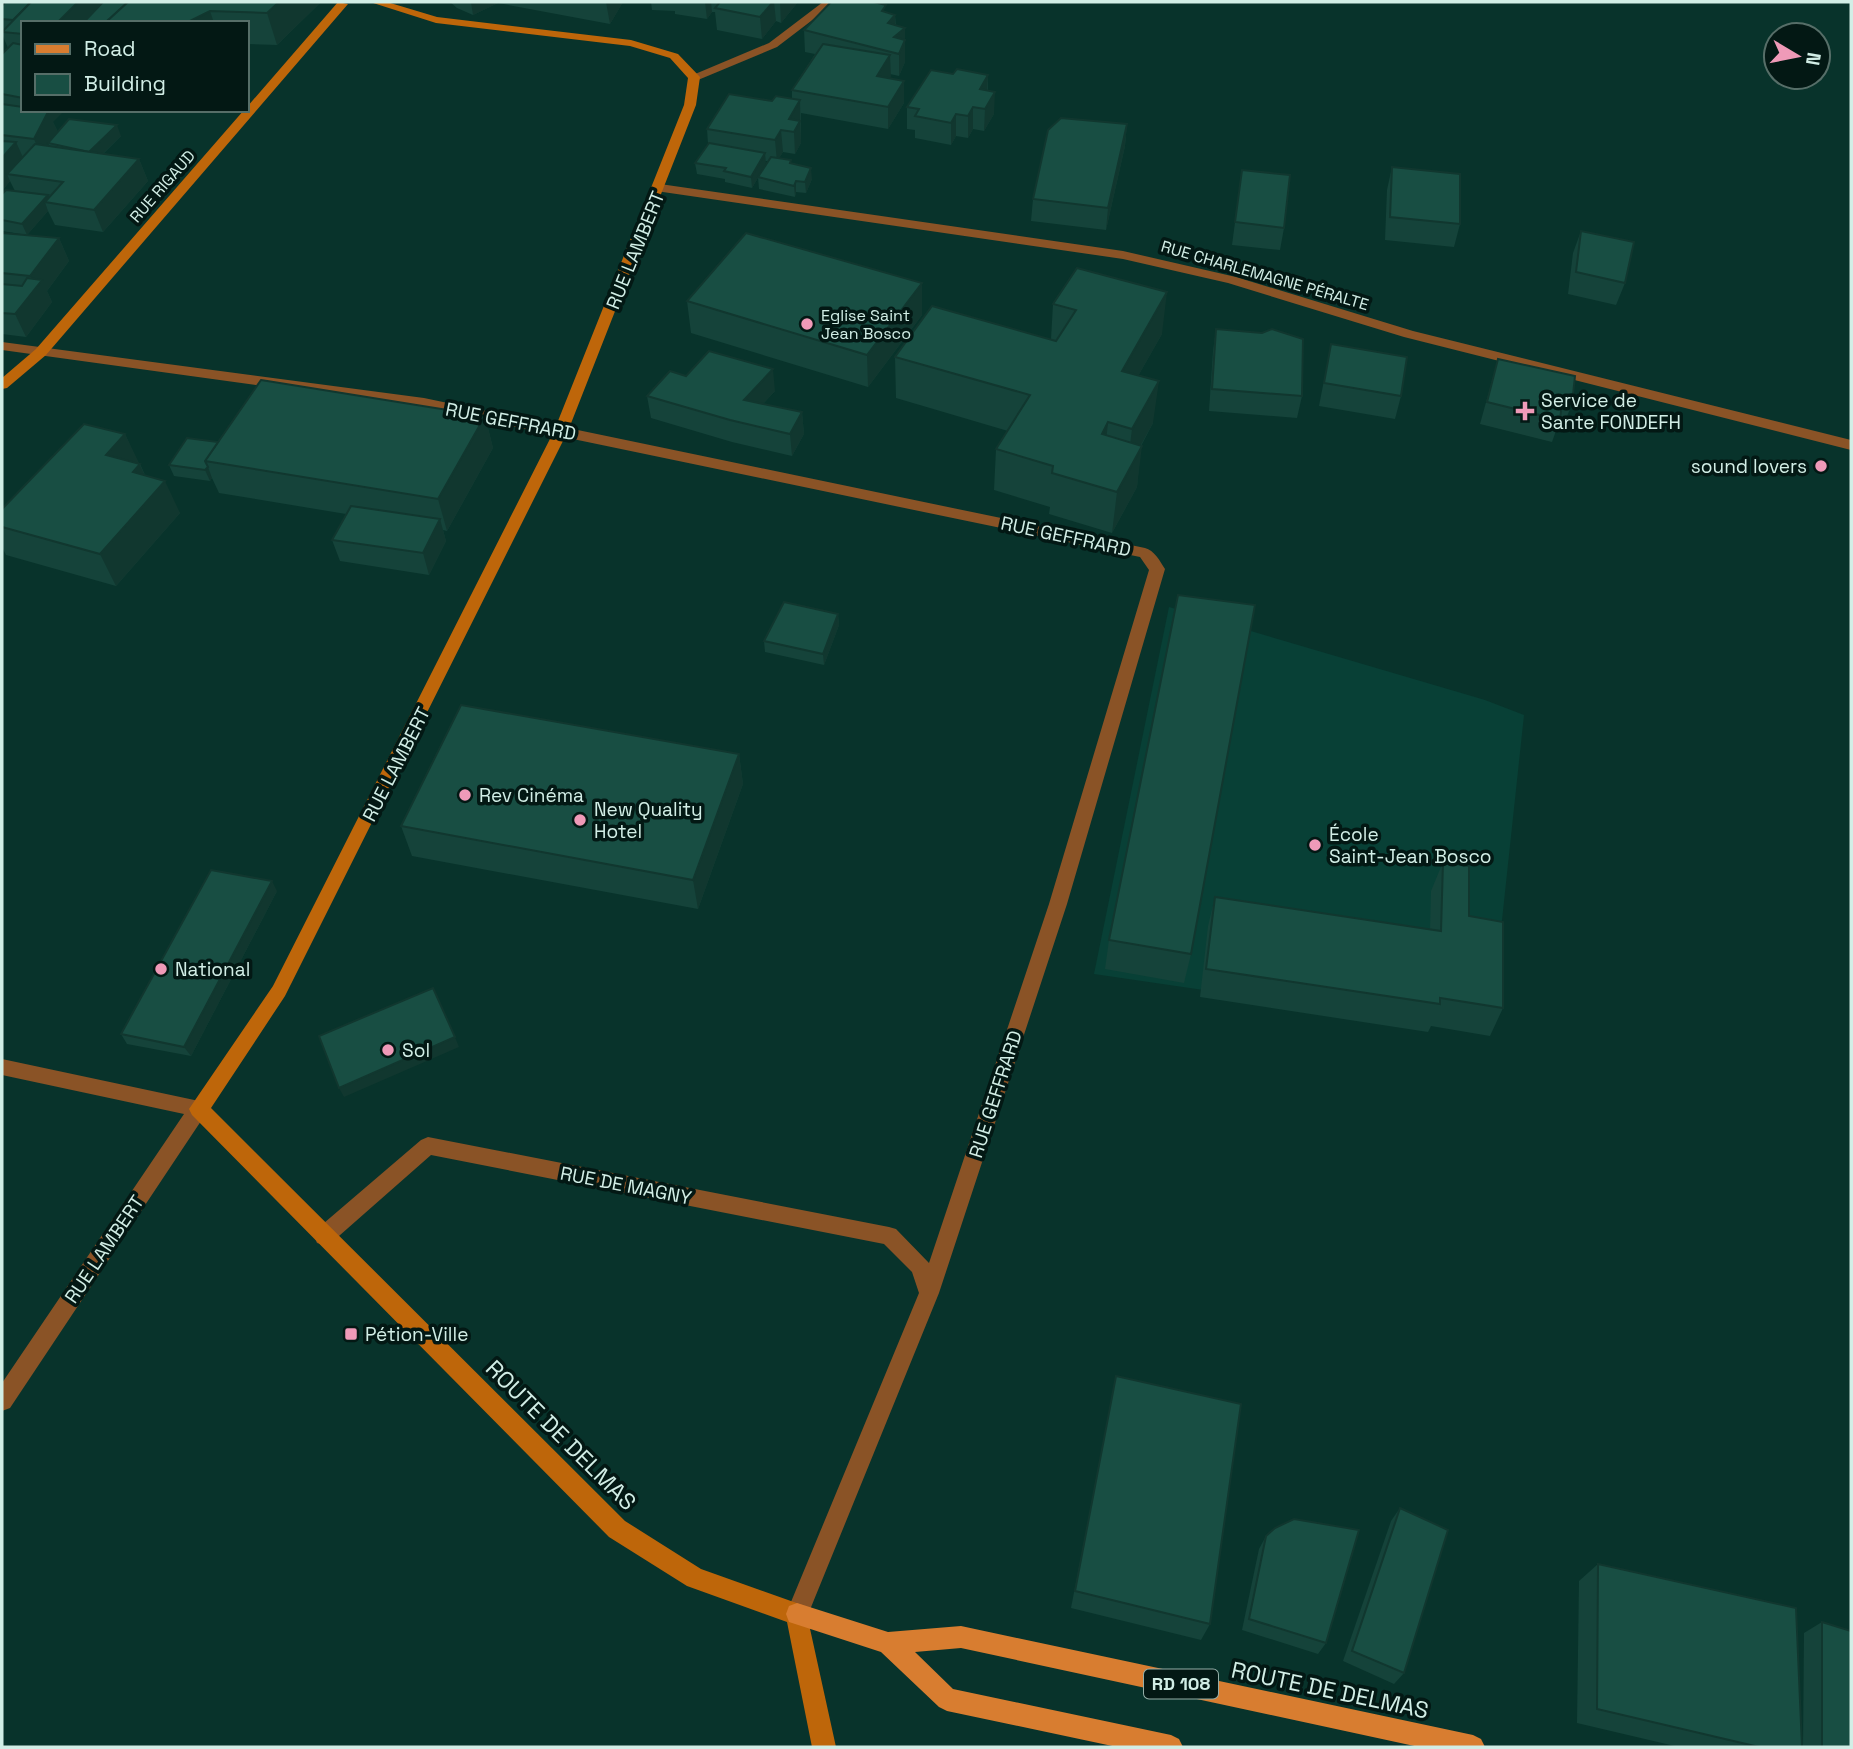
<svg xmlns="http://www.w3.org/2000/svg" width="1853" height="1749" font-family="'Space Grotesk',sans-serif">
<style>
.built{fill:#084036}
.lines{fill:none;stroke-linecap:round;stroke-linejoin:round}
.street{fill:#8a5326;fill-rule:evenodd}
.secondary{fill:#be660a;fill-rule:evenodd}
.primary{fill:#d87d30;fill-rule:evenodd}
.wall{fill:#15433a}
.shaded-wall{fill:#11372f}
.building{fill:#184e43;stroke:#11372f;stroke-width:2}
.poi-dot{fill:#ef9ab8;stroke:#031814;stroke-width:2.5}
.labels{text-anchor:middle;stroke-width:7;stroke-linejoin:round;paint-order:stroke}
.far-street-label{font-size:16px;fill:#d2eee6;stroke:#031814}
.far-poi-label{font-size:16px;fill:#d2eee6;stroke:#031814;text-anchor:start}
.shield{fill:#031814;stroke:#94aea7;stroke-width:2}
.shield-label{font-size:18px;font-weight:bold;fill:#d2eee6}
.street-label{font-size:19px;fill:#d2eee6;stroke:#031814}
.poi-label{font-size:19px;fill:#d2eee6;stroke:#031814;text-anchor:start}
.near-street-label{font-size:23px;fill:#d2eee6;stroke:#031814}
</style>
<rect width="100%" height="100%" fill="#08332b"/>
<!-- built -->
<polygon class="built" points="1169,607 1485,700 1524,715 1490,1032 1094,974"/>
<g class="lines">
<!-- street -->
<g class="street">
<polygon points="823,2 836,2 777,47 698,80 688,77 769,43"/>
<polygon points="660,184 1123,251 1236,277 1413,331 1851,440 1851,450 1404,337 1228,283 1123,259 656,191 654,188"/>
<path d="M2,342L424,398L1145,548C1154,550 1160,561 1165,569L1067,904L939,1293L805,1622L797,1625L789,1622L786,1614L919,1293L912,1272L884,1244L431,1155L331,1243L324,1245L317,1243L314,1236L317,1229L421,1140L428,1137L889,1227L896,1229L929,1263L1049,904L1149,570L1140,557L424,408L2,350Z"/>
<polygon points="2,1059 199,1101 206,1103 209,1109 10,1408 2,1411 2,1383 184,1114 2,1075"/>
</g>
<!-- secondary -->
<g class="secondary">
<polygon points="338,2 348,4 46,355 7,388 2,389 2,378 36,349 244,110 247,110 247,107"/>
<polygon points="370,2 387,2 437,17 631,40 678,54 700,77 696,105 568,431 285,996 211,1108 625,1521 701,1569 805,1606 836,1747 812,1747 787,1622 687,1586 609,1537 192,1115 189,1109 273,986 554,431 684,105 688,78 670,58 630,46 436,23"/>
</g>
<!-- primary -->
<polygon class="primary" points="797,1603 888,1632 961,1626 1473,1735 1481,1739 1485,1747 1419,1747 961,1648 915,1652 953,1689 1171,1735 1179,1739 1183,1747 1117,1747 947,1711 939,1707 881,1652 789,1622 786,1614 789,1606"/>
</g>
<!-- wall -->
<g class="wall">
<polygon points="2,2 321,2 277,45 247,44 247,23 23,23 23,110 53,122 58,132 121,136 103,154 139,159 148,181 103,232 55,225 48,211 27,235 2,231 2,194 15,191 10,181 2,191 2,54 8,48 2,34 4,30 2,29"/>
<polygon points="450,2 623,2 610,24 498,3 473,15 457,8"/>
<polygon points="651,2 798,2 781,23 776,21 762,39 717,30 715,12 712,12 707,19 675,14 675,11 652,10"/>
<polygon points="886,12 895,15 896,25 905,28 905,62 899,76 890,74 890,78 904,103 888,129 801,113 801,143 795,154 783,152 779,158 792,164 812,179 806,193 796,192 795,197 759,189 758,177 768,161 765,161 766,164 752,188 725,182 725,179 697,174 695,163 708,144 707,129 772,101 792,99 792,90 815,54 805,52 804,30"/>
<polygon points="953,74 988,75 988,91 994,114 984,131 973,129 968,138 956,136 951,145 915,138 915,130 907,129 907,107"/>
<polygon points="1127,124 1125,146 1106,230 1031,221 1033,199"/>
<polygon points="1392,167 1460,224 1454,247 1385,240 1387,190"/>
<polygon points="1242,170 1284,228 1280,250 1232,245"/>
<polygon points="1581,231 1625,283 1616,305 1568,294 1573,253"/>
<polygon points="2,233 59,238 69,261 47,291 52,302 26,337 2,334"/>
<polygon points="687,301 922,315 868,387 691,333"/>
<polygon points="1053,304 1162,334 1138,376 1153,423 1141,446 1137,487 1112,533 1049,514 1050,507 994,490 996,449 1008,431 896,398 895,357 1051,339"/>
<polygon points="1216,329 1302,396 1297,418 1209,411 1213,351"/>
<polygon points="1331,344 1401,396 1395,419 1319,406"/>
<polygon points="1498,359 1572,404 1563,426 1558,425 1552,442 1480,424"/>
<polygon points="686,376 775,391 763,404 802,412 804,434 792,456 732,442 651,418 647,396"/>
<polygon points="485,416 493,448 447,531 443,530 446,541 429,575 340,561 332,540 346,514 219,493 212,478 210,481 174,476 169,465 218,442"/>
<polygon points="125,434 138,463 140,464 145,475 180,513 116,586 6,555 2,547 2,509"/>
<polygon points="838,614 839,625 824,665 765,652 764,641"/>
<polygon points="739,754 743,784 698,909 412,856 401,826"/>
<polygon points="1443,862 1469,916 1503,1008 1490,1036 1431,1026 1428,1032 1200,997 1208,926 1215,897 1430,930 1431,891"/>
<polygon points="277,891 191,1056 127,1044 121,1034"/>
<polygon points="1109,940 1191,954 1184,983 1105,969"/>
<polygon points="1116,1376 1210,1624 1201,1640 1071,1608"/>
<polygon points="1400,1508 1404,1673 1394,1684 1343,1661 1391,1521"/>
<polygon points="1266,1536 1326,1643 1318,1654 1242,1630 1259,1549"/>
<polygon points="1598,1564 1802,1747 1679,1747 1577,1723 1579,1581"/>
<polygon points="1822,1622 1851,1747 1803,1747 1804,1633"/>
</g>
<!-- shaded-wall -->
<g class="shaded-wall">
<polygon points="78,2 107,2 87,23 57,23"/>
<polygon points="279,2 321,2 277,45 267,13"/>
<polygon points="471,2 498,2 498,3 473,15"/>
<polygon points="606,2 623,2 610,24"/>
<polygon points="705,2 711,2 712,12 707,19"/>
<polygon points="773,2 774,2 776,21 762,39 760,17"/>
<polygon points="780,2 798,2 781,23"/>
<polygon points="210,11 214,23 186,23"/>
<polygon points="895,15 896,35 905,28 905,62 899,76 899,54 888,23"/>
<polygon points="890,55 891,77 878,98 877,76"/>
<polygon points="988,75 987,97 980,89"/>
<polygon points="904,81 904,103 888,129 888,107"/>
<polygon points="995,92 994,114 984,131 985,109"/>
<polygon points="800,100 801,143 795,154 794,132 789,119"/>
<polygon points="973,107 973,129 968,138 968,116"/>
<polygon points="47,110 65,110 53,122 58,132 48,143 50,147 43,161 34,139"/>
<polygon points="956,114 956,136 951,145 951,123"/>
<polygon points="1127,124 1125,146 1106,230 1108,208"/>
<polygon points="117,125 121,136 93,163 88,152"/>
<polygon points="781,130 783,152 777,162 775,140"/>
<polygon points="16,142 26,164 7,174 10,181 2,191 2,158"/>
<polygon points="765,153 766,164 752,188 751,177"/>
<polygon points="139,159 148,181 103,232 94,210"/>
<polygon points="811,168 812,179 806,193 805,182"/>
<polygon points="796,181 796,192 795,197 794,186"/>
<polygon points="48,195 52,203 45,202 48,211 27,235 22,224"/>
<polygon points="59,238 69,261 47,291 52,302 26,337 15,314 36,288 30,276"/>
<polygon points="922,283 922,315 868,387 867,355"/>
<polygon points="1167,292 1162,334 1117,413 1122,371"/>
<polygon points="773,369 775,391 746,422 744,400"/>
<polygon points="1159,381 1153,423 1127,470 1132,429"/>
<polygon points="802,412 804,434 792,456 790,434"/>
<polygon points="485,416 493,448 447,531 438,499"/>
<polygon points="1108,422 1104,463 1102,434"/>
<polygon points="125,434 154,494 165,481 180,513 116,586 100,554 106,455"/>
<polygon points="1142,446 1137,487 1112,533 1117,492"/>
<polygon points="208,467 212,478 210,481 205,470"/>
<polygon points="440,519 446,541 429,575 423,553"/>
<polygon points="838,614 839,625 824,665 823,654"/>
<polygon points="739,754 743,784 698,909 693,880"/>
<polygon points="272,881 277,891 191,1056 184,1047"/>
<polygon points="455,1037 459,1047 344,1097 339,1088"/>
</g>
<!-- building -->
<g class="building">
<polygon points="5,2 31,2 13,20 2,19 2,6"/>
<polygon points="31,2 78,2 57,23 23,23 23,34 2,32"/>
<polygon points="103,2 128,2 105,23 83,23"/>
<polygon points="128,2 279,2 267,13 210,11 186,23 105,23"/>
<polygon points="720,2 773,2 760,17 715,8"/>
<polygon points="831,2 874,2 886,5 882,11 895,15 888,23 905,28 894,37 905,40 899,54 804,30"/>
<polygon points="13,43 23,45 23,98 2,94 2,54"/>
<polygon points="823,44 890,55 877,76 904,81 888,107 792,90"/>
<polygon points="957,69 988,75 980,89 995,92 985,109 973,107 968,116 956,114 951,123 915,116 919,109 907,107 931,70 953,74"/>
<polygon points="729,94 772,101 776,96 800,100 789,119 800,121 794,132 781,130 775,140 707,129"/>
<polygon points="2,104 23,107 23,110 49,110 34,139 2,135"/>
<polygon points="1061,118 1127,124 1108,208 1033,199 1048,130"/>
<polygon points="69,119 117,125 89,152 48,143"/>
<polygon points="2,141 16,142 2,158"/>
<polygon points="709,143 765,153 751,177 724,171 726,168 695,163"/>
<polygon points="35,144 139,159 94,210 45,202 63,182 7,174"/>
<polygon points="771,157 791,160 790,163 811,168 805,182 796,181 794,186 758,177"/>
<polygon points="1392,167 1460,174 1460,224 1390,217"/>
<polygon points="1242,170 1290,175 1284,228 1235,222"/>
<polygon points="6,190 48,195 22,224 2,220 2,194"/>
<polygon points="1581,231 1634,242 1625,283 1576,272"/>
<polygon points="2,233 59,238 30,276 2,273"/>
<polygon points="746,233 922,283 867,355 687,301"/>
<polygon points="1077,268 1167,292 1122,371 1159,381 1132,429 1108,422 1102,434 1142,446 1117,492 1052,473 1053,466 996,449 1030,395 895,357 932,306 1056,341 1076,310 1053,304"/>
<polygon points="27,278 42,280 15,314 2,313 2,284 22,286"/>
<polygon points="1216,329 1262,333 1272,329 1303,339 1302,396 1212,389"/>
<polygon points="1331,344 1407,357 1401,396 1324,383"/>
<polygon points="709,351 773,369 744,400 802,412 790,434 730,420 647,396 670,371 686,376"/>
<polygon points="1498,359 1575,376 1572,404 1562,403 1560,420 1487,402"/>
<polygon points="261,380 485,416 438,499 205,461"/>
<polygon points="84,424 125,434 106,455 140,464 133,472 165,481 100,554 2,527 2,509"/>
<polygon points="187,438 218,442 205,461 208,467 205,470 169,465"/>
<polygon points="351,506 440,519 423,553 332,540"/>
<polygon points="1178,595 1255,605 1191,954 1109,940"/>
<polygon points="784,602 838,614 823,654 764,641"/>
<polygon points="461,705 739,754 693,880 401,826"/>
<polygon points="1443,862 1469,866 1469,916 1503,922 1503,1008 1440,998 1440,1004 1206,969 1215,897 1441,931"/>
<polygon points="211,870 272,881 184,1047 121,1034"/>
<polygon points="433,988 455,1037 339,1088 319,1036"/>
<polygon points="1116,1376 1241,1404 1210,1624 1075,1591"/>
<polygon points="1400,1508 1448,1530 1404,1673 1352,1651"/>
<polygon points="1294,1519 1359,1530 1326,1643 1249,1619 1266,1536 1275,1528"/>
<polygon points="1598,1564 1796,1608 1802,1747 1759,1747 1597,1709"/>
<polygon points="1822,1622 1851,1631 1851,1747 1822,1747"/>
</g>
<!-- markers -->
<g class="poi-dot">
<circle cx="807" cy="324" r="7"/>
<path d="M1521.5 400.5h7v7h7v7h-7v7h-7v-7h-7v-7h7z"/>
<circle cx="1821" cy="466" r="7"/>
<circle cx="465" cy="795" r="7"/>
<circle cx="580" cy="820" r="7"/>
<circle cx="1315" cy="845" r="7"/>
<circle cx="161" cy="969" r="7"/>
<circle cx="388" cy="1050" r="7"/>
<rect x="344" y="1327" width="14" height="14" rx="3.5"/>
</g>
<g class="labels">
<!-- far-street labels -->
<g class="far-street-label">
<text transform="translate(162 186) rotate(-49)" y="6">RUE RIGAUD</text>
<text transform="translate(1265 275) rotate(16)" y="6">RUE CHARLEMAGNE PÉRALTE</text>
</g>
<!-- far-poi labels -->
<g class="far-poi-label">
<text x="821" y="321">Eglise Saint<tspan x="821" dy="18">Jean Bosco</tspan></text>
</g>
<!-- shield labels -->
<rect class="shield" x="1144" y="1669.5" width="74" height="29" rx="5"/>
<g class="shield-label">
<text x="1181" y="1690">RD 108</text>
</g>
<!-- street labels -->
<g class="street-label">
<text transform="translate(635 250) rotate(-68)" y="7">RUE LAMBERT</text>
<text transform="translate(511 421) rotate(11)" y="7">RUE GEFFRARD</text>
<text transform="translate(1066 536) rotate(12)" y="7">RUE GEFFRARD</text>
<text transform="translate(396 764) rotate(-63)" y="7">RUE LAMBERT</text>
<text transform="translate(995 1094) rotate(-72)" y="7">RUE GEFFRARD</text>
<text transform="translate(626 1185) rotate(11)" y="7">RUE DE MAGNY</text>
<text transform="translate(104 1249) rotate(-56)" y="7">RUE LAMBERT</text>
</g>
<!-- poi labels -->
<g class="poi-label">
<text x="1541" y="407">Service de<tspan x="1541" dy="22">Sante FONDEFH</tspan></text>
<text x="1807" y="473" text-anchor="end">sound lovers</text>
<text x="479" y="802">Rev Cinéma</text>
<text x="594" y="816">New Quality<tspan x="594" dy="22">Hotel</tspan></text>
<text x="1329" y="841">École<tspan x="1329" dy="22">Saint-Jean Bosco</tspan></text>
<text x="175" y="976">National</text>
<text x="402" y="1057">Sol</text>
<text x="365" y="1341">Pétion-Ville</text>
</g>
<!-- near-street labels -->
<g class="near-street-label">
<text transform="translate(561 1435) rotate(45)" y="8">ROUTE DE DELMAS</text>
<text transform="translate(1330 1690) rotate(12)" y="8">ROUTE DE DELMAS</text>
</g>
</g>
<!-- border -->
<rect width="1853" height="1749" fill="none" stroke="#d2eee6" stroke-width="7"/>
<!-- legend -->
<rect x="21" y="21" width="228" height="91" fill="#031814" stroke="#566e68" stroke-width="2"/>
<rect x="35" y="44" width="35" height="10" fill="#d87d30" stroke="#566e68" stroke-width="2"/>
<text x="84" y="56" font-size="21" fill="#d2eee6">Road</text>
<rect x="35" y="74" width="35" height="21" fill="#184e43" stroke="#566e68" stroke-width="2"/>
<text x="84" y="91" font-size="21" fill="#d2eee6">Building</text>
<!-- north arrow -->
<g transform="translate(1797 56) rotate(100)"><circle r="33" fill="#031814" stroke="#566e68" stroke-width="2"/>
<path d="M0-5L12 26L0 18L-12 26Z" fill="#ef9ab8"/>
<text y="-10" font-size="19" font-weight="bold" text-anchor="middle" fill="#d2eee6">N</text>
</g>
</svg>
